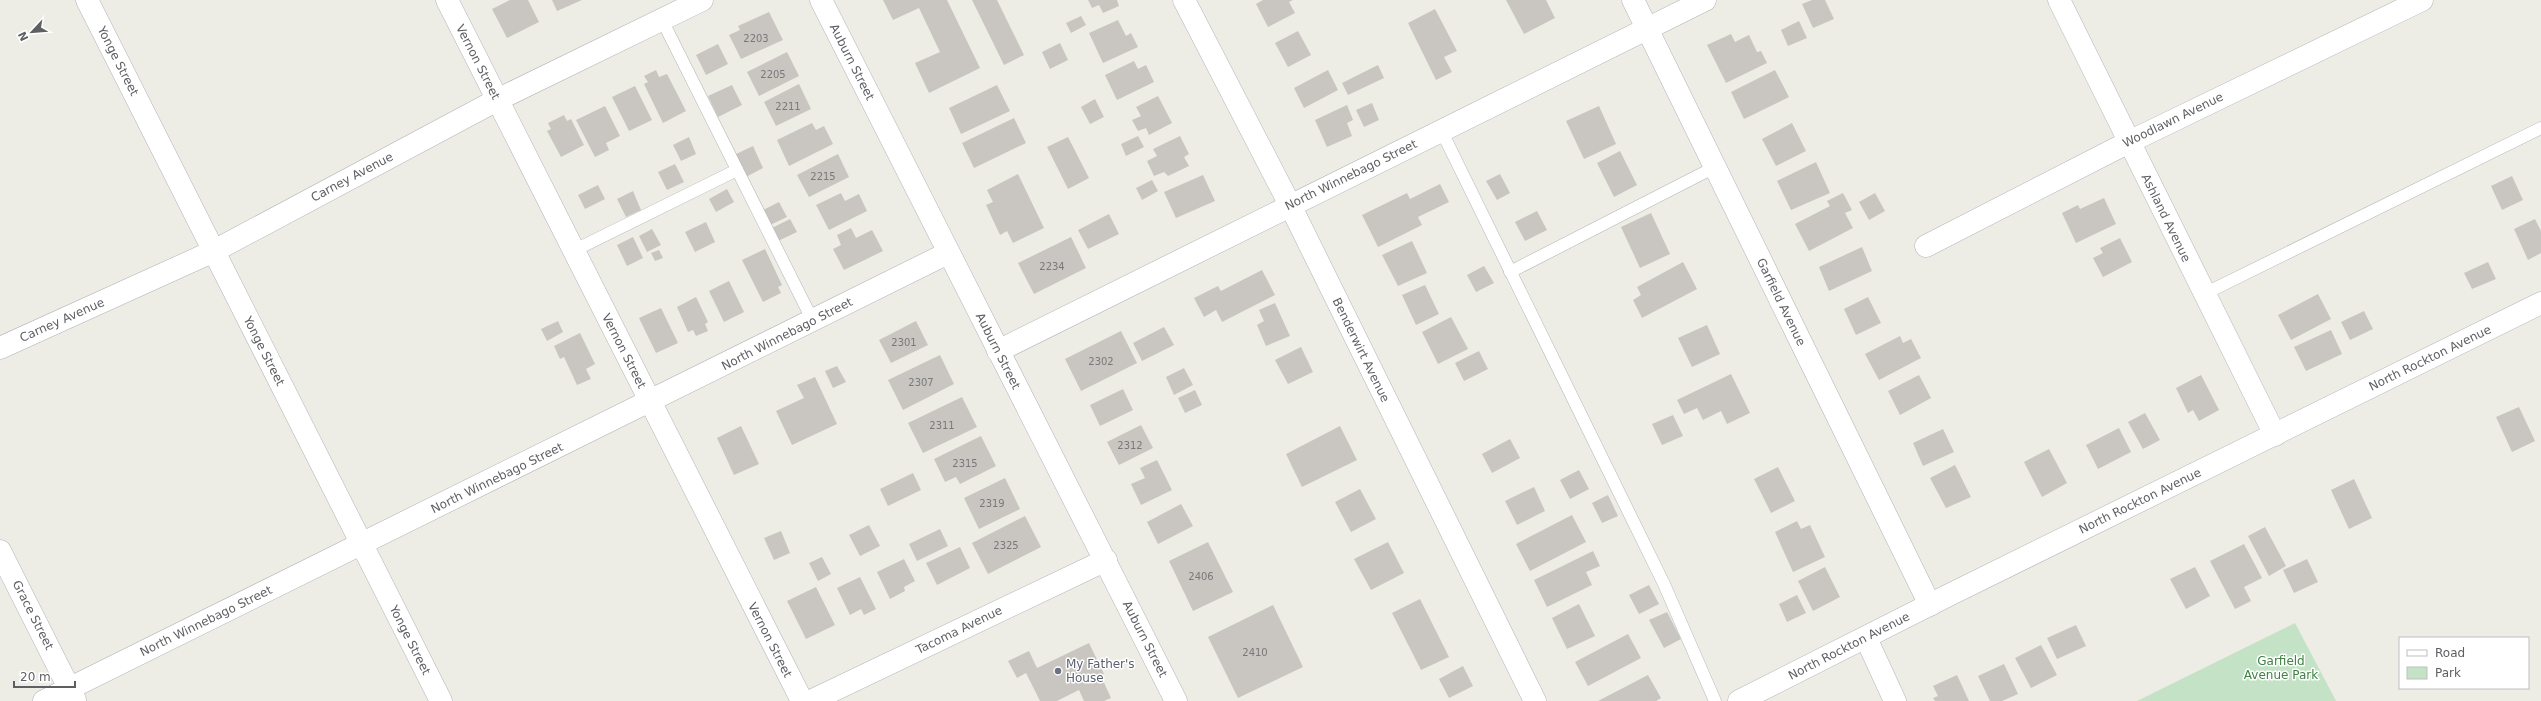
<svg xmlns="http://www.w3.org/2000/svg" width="2541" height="701" font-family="'DejaVu Sans',sans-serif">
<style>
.park{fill:#c4e2c5}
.building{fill:#c9c6c1}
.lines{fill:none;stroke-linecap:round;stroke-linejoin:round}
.service-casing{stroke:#b2b4b8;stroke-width:13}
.minor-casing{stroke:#b2b4b8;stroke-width:23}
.secondary-casing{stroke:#b4b6ba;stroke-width:23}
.service{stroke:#fff;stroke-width:12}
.minor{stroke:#fff;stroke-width:22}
.secondary{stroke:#fff;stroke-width:22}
.worship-dot{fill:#6b7280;stroke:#fff;stroke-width:1.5}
.labels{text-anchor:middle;stroke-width:3;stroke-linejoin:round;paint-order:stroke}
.number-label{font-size:10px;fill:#78797a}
.street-label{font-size:12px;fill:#5d5f63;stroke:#fff}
.park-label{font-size:12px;fill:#3f8043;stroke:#fff}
.worship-label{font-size:12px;fill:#5b616d;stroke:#fff;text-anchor:start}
</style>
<rect width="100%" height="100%" fill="#edece5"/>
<!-- park -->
<polygon class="park" points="2295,623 2336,701 2137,701"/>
<!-- building -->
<g class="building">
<polygon points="510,0 528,0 539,22 507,38 492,9"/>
<polygon points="552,0 582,0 557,11"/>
<polygon points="883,0 947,0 980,68 929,93 915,63 940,52 919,8 893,20"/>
<polygon points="972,0 997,0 1024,55 1004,65"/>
<polygon points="1088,0 1117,0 1119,6 1103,13 1099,5 1092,8"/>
<polygon points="1263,0 1293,0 1289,2 1295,13 1268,27 1256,4"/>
<polygon points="1506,0 1546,0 1555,18 1524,34"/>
<polygon points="1812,0 1825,0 1834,19 1813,28 1802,4"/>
<polygon points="1435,9 1457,51 1444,57 1452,72 1436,80 1408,23"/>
<polygon points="769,12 783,40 741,59 729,35 740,30 738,26"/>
<polygon points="1081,16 1086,25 1071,33 1066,23"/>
<polygon points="1118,20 1126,36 1131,33 1138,47 1103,63 1089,33"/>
<polygon points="1799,21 1807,38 1788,46 1781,30"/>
<polygon points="1298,31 1311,55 1288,67 1275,43"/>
<polygon points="1731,34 1735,42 1749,35 1757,52 1761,51 1767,63 1726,83 1707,45"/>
<polygon points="1060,43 1068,60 1050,69 1042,52"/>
<polygon points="718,44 728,64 706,75 696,55"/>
<polygon points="787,52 799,76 759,96 747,72"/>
<polygon points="1134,61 1138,69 1146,65 1154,82 1117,100 1105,75"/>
<polygon points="1378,65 1384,78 1348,95 1342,83"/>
<polygon points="656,70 659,77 667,74 686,111 663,123 644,84 648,82 644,76"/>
<polygon points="1328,70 1338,90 1304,108 1294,88"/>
<polygon points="1775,70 1789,97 1744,119 1731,92"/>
<polygon points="799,84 811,109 776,126 764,102"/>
<polygon points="732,85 742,105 718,117 708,96"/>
<polygon points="997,85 1010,111 961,134 949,108"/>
<polygon points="635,86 652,120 629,131 612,97"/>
<polygon points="1158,96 1172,123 1149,135 1146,128 1138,131 1132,120 1141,116 1136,107"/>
<polygon points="1095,99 1104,117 1090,124 1081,107"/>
<polygon points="1372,103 1379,120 1364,127 1356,110"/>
<polygon points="1347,105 1353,120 1347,123 1352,136 1327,147 1315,120"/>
<polygon points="605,106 620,136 606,143 609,150 595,157 576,120"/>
<polygon points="1599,106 1616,144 1584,159 1566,121"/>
<polygon points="564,115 567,121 571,119 584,145 561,157 547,131 551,129 548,123"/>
<polygon points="1014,118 1026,143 974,168 962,143"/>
<polygon points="812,123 816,130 824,126 833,144 789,166 777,140"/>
<polygon points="1792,123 1806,151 1776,166 1762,139"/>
<polygon points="1138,136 1144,147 1126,156 1121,144"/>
<polygon points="1180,136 1189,154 1184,157 1189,166 1168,176 1164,172 1154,176 1147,161 1157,156 1153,149"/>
<polygon points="689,137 696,154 681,161 673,145"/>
<polygon points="1068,137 1089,178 1068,189 1047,147"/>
<polygon points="753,146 763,168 746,177 734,155"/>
<polygon points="1620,151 1637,185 1614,197 1597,163"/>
<polygon points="838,154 849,177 809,197 797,175"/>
<polygon points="1816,162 1830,193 1791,210 1777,181"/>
<polygon points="675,164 684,182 667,190 658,172"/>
<polygon points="1018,174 1044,228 1013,243 1007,231 1000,235 986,205 993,202 987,190"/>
<polygon points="1500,174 1510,193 1497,200 1486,181"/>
<polygon points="1203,175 1215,201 1176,218 1164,192"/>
<polygon points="2512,176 2523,200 2502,210 2491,186"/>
<polygon points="1152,180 1158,191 1142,200 1136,188"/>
<polygon points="1440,184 1449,202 1418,217 1422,225 1378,247 1362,215 1407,193 1410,199"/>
<polygon points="598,185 605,199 585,209 578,195"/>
<polygon points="727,189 734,202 716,212 709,199"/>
<polygon points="633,191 641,210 626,217 617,199"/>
<polygon points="841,193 845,201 859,194 867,211 829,230 816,205"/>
<polygon points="1843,193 1852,210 1845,213 1853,228 1809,251 1795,224 1830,206 1827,201"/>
<polygon points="1875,193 1885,211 1869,220 1859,202"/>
<polygon points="2104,198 2116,224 2076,243 2062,213 2078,205 2080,209"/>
<polygon points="779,202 787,217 770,225 763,210"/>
<polygon points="1537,211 1547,230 1525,241 1515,222"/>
<polygon points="1651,213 1670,254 1640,268 1621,227"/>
<polygon points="1109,214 1119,234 1088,249 1078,230"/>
<polygon points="790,219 797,232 778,241 772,228"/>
<polygon points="2535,219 2541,231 2541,253 2528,260 2514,229"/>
<polygon points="706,222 715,242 695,252 685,232"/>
<polygon points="851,228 856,238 872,230 883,251 844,270 833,249 841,245 837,235"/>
<polygon points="652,229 661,245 647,252 639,236"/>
<polygon points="633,237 643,258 627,266 617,245"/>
<polygon points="1071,237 1086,268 1034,294 1018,263"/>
<polygon points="2120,238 2132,262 2103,277 2093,258 2103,253 2100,248"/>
<polygon points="1412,241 1427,273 1398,286 1382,255"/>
<polygon points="1862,247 1872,271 1829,291 1819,267"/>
<polygon points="765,249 782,285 778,287 781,293 763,302 742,260"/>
<polygon points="659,250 663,258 655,261 651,253"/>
<polygon points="1683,262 1697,289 1642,318 1633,300 1641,295 1637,287"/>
<polygon points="2488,262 2496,279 2472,289 2464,273"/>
<polygon points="1484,266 1494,283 1476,292 1467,275"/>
<polygon points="1262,270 1275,295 1222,322 1216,310 1204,317 1194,298 1218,286 1221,291"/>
<polygon points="729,281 744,312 724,322 709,291"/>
<polygon points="1425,285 1439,314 1416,325 1402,295"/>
<polygon points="2318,294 2331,319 2291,340 2278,315"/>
<polygon points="696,297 708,322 705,324 708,331 696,336 693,330 688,332 677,307"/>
<polygon points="1868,297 1881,323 1856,335 1844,309"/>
<polygon points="1275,303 1290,336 1266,346 1257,325 1264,321 1259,310"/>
<polygon points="661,308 678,343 656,353 639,318"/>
<polygon points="2364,311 2373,329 2350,340 2341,322"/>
<polygon points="1451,317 1468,349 1438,364 1422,332"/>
<polygon points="558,321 563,332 547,341 541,329"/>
<polygon points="916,321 928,345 891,363 879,340"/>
<polygon points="1707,325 1720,354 1692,367 1678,338"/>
<polygon points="1164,327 1174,345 1142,361 1133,343"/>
<polygon points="2331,330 2342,354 2306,371 2294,347"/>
<polygon points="1121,331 1137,363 1081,391 1065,359"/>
<polygon points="580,333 595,364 586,369 591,379 577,385 564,357 560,359 554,346"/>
<polygon points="1900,336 1903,343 1911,339 1921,358 1879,380 1865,354"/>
<polygon points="1301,347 1313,372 1288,384 1275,360"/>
<polygon points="1479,351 1488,369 1464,381 1455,363"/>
<polygon points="940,355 954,384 903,410 888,380"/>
<polygon points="837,366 846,382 833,388 825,371"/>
<polygon points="1184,368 1193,385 1174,395 1166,377"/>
<polygon points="1731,374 1750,413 1727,424 1721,411 1703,420 1697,408 1684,414 1677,400"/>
<polygon points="1919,375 1931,398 1900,415 1888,391"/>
<polygon points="2201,375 2219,410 2199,421 2193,410 2188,413 2176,388"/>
<polygon points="815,377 837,424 792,445 776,411 804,398 797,385"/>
<polygon points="1123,389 1133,410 1100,426 1090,405"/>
<polygon points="1195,390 1202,405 1185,413 1178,398"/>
<polygon points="962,397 977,427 923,453 908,423"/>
<polygon points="2519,407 2535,441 2512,452 2496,417"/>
<polygon points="2145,413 2160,440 2143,449 2128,422"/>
<polygon points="1673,415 1683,436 1662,445 1652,424"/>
<polygon points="1141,425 1153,448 1119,465 1107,442"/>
<polygon points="741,426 759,464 734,475 717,438"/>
<polygon points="1340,426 1357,460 1302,487 1286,454"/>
<polygon points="2119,428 2131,452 2098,469 2086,445"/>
<polygon points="1943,429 1954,452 1923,466 1913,443"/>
<polygon points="981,436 996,466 960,484 956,477 945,482 934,459"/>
<polygon points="1510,439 1520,458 1492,473 1482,454"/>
<polygon points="2049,449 2067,483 2042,497 2024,462"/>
<polygon points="1157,460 1172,490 1141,505 1131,484 1145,478 1140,468"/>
<polygon points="1955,465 1971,497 1946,508 1930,478"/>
<polygon points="1778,467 1795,501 1771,513 1754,479"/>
<polygon points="1579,470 1589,489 1570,499 1560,480"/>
<polygon points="913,473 921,490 888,506 880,489"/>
<polygon points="1005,478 1020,509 979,529 964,498"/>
<polygon points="2354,479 2372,518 2349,529 2331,490"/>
<polygon points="1534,487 1545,511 1517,525 1505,501"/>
<polygon points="1360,489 1376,519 1351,532 1335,502"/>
<polygon points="1608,495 1618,516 1602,523 1592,503"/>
<polygon points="1181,504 1193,526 1158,544 1147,522"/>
<polygon points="1572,515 1586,542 1530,571 1516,544"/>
<polygon points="1025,516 1041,547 988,574 972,543"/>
<polygon points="1797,521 1801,529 1810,525 1825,557 1793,572 1775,532"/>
<polygon points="869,525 880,546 860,556 849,535"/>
<polygon points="2265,527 2286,566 2269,576 2248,536"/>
<polygon points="940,529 948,546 917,561 909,544"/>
<polygon points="781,531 790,553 774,560 764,538"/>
<polygon points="1208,542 1233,592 1193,611 1169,561"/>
<polygon points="1388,542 1404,573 1371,590 1354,559"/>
<polygon points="2244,544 2262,578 2244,587 2251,601 2235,609 2210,561"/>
<polygon points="960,547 970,568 937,585 926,563"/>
<polygon points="1593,551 1600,566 1586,572 1592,585 1547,607 1534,580"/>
<polygon points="822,557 831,574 818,581 809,563"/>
<polygon points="904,559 915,581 904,587 905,591 890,599 877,572"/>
<polygon points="2307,559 2318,582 2294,593 2283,570"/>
<polygon points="1825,567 1840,597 1813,611 1798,581"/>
<polygon points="2195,567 2210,596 2186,609 2170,579"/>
<polygon points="860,577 876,609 864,615 861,609 850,615 837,588"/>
<polygon points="1649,585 1659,604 1639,614 1629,595"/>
<polygon points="816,587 835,625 806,639 787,601"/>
<polygon points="1797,595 1806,613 1787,622 1779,604"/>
<polygon points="1420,599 1449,657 1421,670 1392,613"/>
<polygon points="1579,604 1595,636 1567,649 1552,618"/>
<polygon points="1273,605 1303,667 1238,698 1208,637"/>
<polygon points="1667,612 1681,639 1664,648 1649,620"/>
<polygon points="2076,625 2086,646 2057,659 2047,638"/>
<polygon points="1628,634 1641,658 1588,686 1575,662"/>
<polygon points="1089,643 1104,674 1101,676 1111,698 1104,701 1084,701 1079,690 1057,701 1040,701 1026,673 1017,678 1008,661 1029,651 1037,668"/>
<polygon points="2041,645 2057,675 2031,688 2015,658"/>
<polygon points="2004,664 2018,694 2002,701 1990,701 1978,676"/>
<polygon points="1463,666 1473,686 1449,698 1439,679"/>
<polygon points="1648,675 1661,698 1656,701 1598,701"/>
<polygon points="1957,675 1969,701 1935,701 1933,698 1938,696 1933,686"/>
</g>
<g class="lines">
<defs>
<g id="service">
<polyline points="662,20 813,321"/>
<polyline points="1441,130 1664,584 1715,701"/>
<polyline points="573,251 737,170"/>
<polyline points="1510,272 1715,167"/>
<polyline points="2204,294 2541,128"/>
</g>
<g id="minor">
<polyline points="87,0 441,701"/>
<polyline points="447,0 802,701"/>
<polyline points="1184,0 1290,205 1535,701"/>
<polyline points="1633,0 1930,605"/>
<polyline points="2059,0 2275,435"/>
<polyline points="1926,246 2129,142 2422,0"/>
<polyline points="0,348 214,251 497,100 702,0"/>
<polyline points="998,351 1705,0"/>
<polyline points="0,551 75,700"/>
<polyline points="1866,638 1895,701"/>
<polyline points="44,701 948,253"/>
<polyline points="811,701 1106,560"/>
</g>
<g id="secondary">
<polyline points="821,0 1176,701"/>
<polyline points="1739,701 1949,595 2541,303"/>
</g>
</defs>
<!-- service casing -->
<use href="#service" class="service-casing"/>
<!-- minor casing -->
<use href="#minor" class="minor-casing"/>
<!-- secondary casing -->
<use href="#secondary" class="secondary-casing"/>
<!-- service -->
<use href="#service" class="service"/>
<!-- minor -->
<use href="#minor" class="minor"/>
<!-- secondary -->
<use href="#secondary" class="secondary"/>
</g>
<!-- markers -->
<circle class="worship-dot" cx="1058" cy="671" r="4"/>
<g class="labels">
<!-- number labels -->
<g class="number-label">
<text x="756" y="42">2203</text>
<text x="773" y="78">2205</text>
<text x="788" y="110">2211</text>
<text x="823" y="180">2215</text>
<text x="1052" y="270">2234</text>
<text x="904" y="346">2301</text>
<text x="1101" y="365">2302</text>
<text x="921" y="386">2307</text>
<text x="942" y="429">2311</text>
<text x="1130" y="449">2312</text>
<text x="965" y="467">2315</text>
<text x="992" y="507">2319</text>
<text x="1006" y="549">2325</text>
<text x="1201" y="580">2406</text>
<text x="1255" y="656">2410</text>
</g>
<!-- street labels -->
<g class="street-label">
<text transform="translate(118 61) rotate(63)" y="4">Yonge Street</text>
<text transform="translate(478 62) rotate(63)" y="4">Vernon Street</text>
<text transform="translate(852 62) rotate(63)" y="4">Auburn Street</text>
<text transform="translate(2173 120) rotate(-26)" y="4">Woodlawn Avenue</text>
<text transform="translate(1351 175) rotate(-26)" y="4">North Winnebago Street</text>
<text transform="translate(352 177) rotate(-28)" y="4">Carney Avenue</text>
<text transform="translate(2166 218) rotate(64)" y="4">Ashland Avenue</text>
<text transform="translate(1781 302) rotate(64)" y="4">Garfield Avenue</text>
<text transform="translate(62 320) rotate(-24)" y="4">Carney Avenue</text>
<text transform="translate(787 334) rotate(-27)" y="4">North Winnebago Street</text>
<text transform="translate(1361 350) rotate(64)" y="4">Benderwirt Avenue</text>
<text transform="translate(264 351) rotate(63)" y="4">Yonge Street</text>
<text transform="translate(624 351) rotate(63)" y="4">Vernon Street</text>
<text transform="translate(998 351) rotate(63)" y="4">Auburn Street</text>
<text transform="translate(2430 358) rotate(-26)" y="4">North Rockton Avenue</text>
<text transform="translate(497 478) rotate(-26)" y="4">North Winnebago Street</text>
<text transform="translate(2140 501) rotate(-26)" y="4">North Rockton Avenue</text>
<text transform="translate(33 615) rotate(63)" y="4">Grace Street</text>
<text transform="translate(206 621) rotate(-26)" y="4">North Winnebago Street</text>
<text transform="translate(959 630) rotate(-26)" y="4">Tacoma Avenue</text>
<text transform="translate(1145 639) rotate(63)" y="4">Auburn Street</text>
<text transform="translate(410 640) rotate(63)" y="4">Yonge Street</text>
<text transform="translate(770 640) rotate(63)" y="4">Vernon Street</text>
<text transform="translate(1849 646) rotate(-27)" y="4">North Rockton Avenue</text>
</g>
<!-- park labels -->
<g class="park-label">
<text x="2281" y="665">Garfield<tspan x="2281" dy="14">Avenue Park</tspan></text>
</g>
<!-- worship labels -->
<g class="worship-label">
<text x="1066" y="668">My Father's<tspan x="1066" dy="14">House</tspan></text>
</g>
</g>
<!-- legend -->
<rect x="2399" y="637" width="130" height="52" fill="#ffffff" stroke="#bebfc1"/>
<rect x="2407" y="650" width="20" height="6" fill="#ffffff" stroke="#bebfc1"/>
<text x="2435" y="657" font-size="12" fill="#5d5f63">Road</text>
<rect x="2407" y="667" width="20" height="12" fill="#c4e2c5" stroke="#bebfc1"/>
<text x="2435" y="677" font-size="12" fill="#5d5f63">Park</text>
<!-- north arrow -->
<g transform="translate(32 32) rotate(244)" stroke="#ffffff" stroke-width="3" paint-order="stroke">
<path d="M0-3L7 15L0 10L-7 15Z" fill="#5d5f63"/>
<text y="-6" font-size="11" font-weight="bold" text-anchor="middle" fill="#5d5f63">N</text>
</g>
<!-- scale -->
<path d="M14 681v6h61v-6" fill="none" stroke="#5d5f63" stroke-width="2"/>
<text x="20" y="681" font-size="12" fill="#5d5f63" stroke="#ffffff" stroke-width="3" paint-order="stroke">20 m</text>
</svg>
